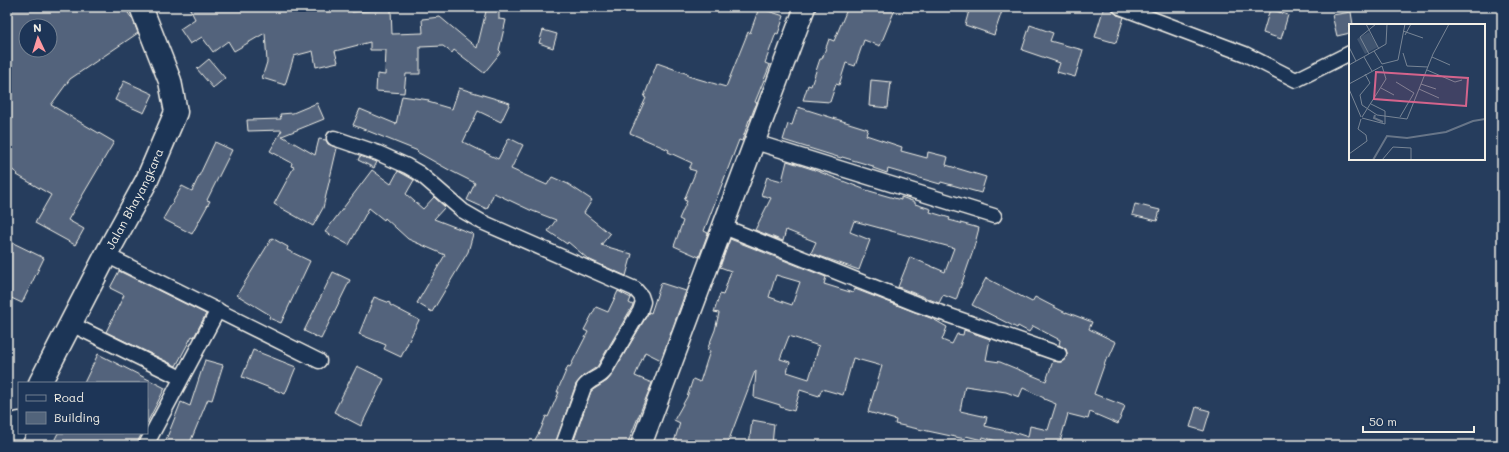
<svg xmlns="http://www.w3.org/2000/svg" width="1509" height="452" font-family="Mali,sans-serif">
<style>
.building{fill:#52647b;stroke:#f4f1e8;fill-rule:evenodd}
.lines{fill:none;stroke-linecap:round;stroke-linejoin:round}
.minor-casing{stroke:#f4f1e8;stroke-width:17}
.secondary-casing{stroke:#f4f1e8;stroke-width:23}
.trunk-casing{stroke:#f4f1e8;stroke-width:25}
.minor{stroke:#1d3557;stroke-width:14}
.secondary{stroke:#1d3557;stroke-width:20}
.trunk{stroke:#1d3557;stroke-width:22}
.labels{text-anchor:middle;stroke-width:3;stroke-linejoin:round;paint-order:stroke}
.street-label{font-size:12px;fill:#f4f1e8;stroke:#1d3557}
.inset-river{fill:none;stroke:#677588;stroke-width:2}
.inset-road{fill:none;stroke:#788595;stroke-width:1}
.view{fill:#d4648c;fill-opacity:0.15;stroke:#d4648c;stroke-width:2}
.inset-edge{fill:none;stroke:#f4f1e8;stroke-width:2}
</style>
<rect width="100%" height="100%" fill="#263d5d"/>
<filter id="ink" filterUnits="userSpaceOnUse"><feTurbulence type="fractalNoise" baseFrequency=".025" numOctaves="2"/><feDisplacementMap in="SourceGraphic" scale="8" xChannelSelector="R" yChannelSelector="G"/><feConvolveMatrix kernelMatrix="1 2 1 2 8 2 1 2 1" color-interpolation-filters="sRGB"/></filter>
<g filter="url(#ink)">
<!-- building -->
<g class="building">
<path d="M7,7H124L133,20L138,33L70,79L51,105L114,142L68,220L84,229L75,245L35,223L51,195L17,175L18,174L7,166ZM26,26H50V50H26Z"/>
<polygon points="189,7 351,7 352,12 391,9 392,34 423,33 422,19 440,17 477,48 487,7 499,7 499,19 506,20 499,50 501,52 484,73 454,50 452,53 443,46 420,47 420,74 406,74 404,93 376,91 377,74 385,75 386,50 370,50 370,42 335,51 338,62 316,67 313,51 294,56 285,85 262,78 267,62 265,33 234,51 228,41 213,52 202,37 190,44 180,29 195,19"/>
<polygon points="848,7 896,7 880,46 864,40 855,66 846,63 839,85 836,84 830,102 803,100 808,85 811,86 820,59 822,59 829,39 834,41"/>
<polygon points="970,7 989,7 1002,11 994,35 965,25"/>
<polygon points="1104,7 1112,9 1117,15 1124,17 1116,43 1095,37"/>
<polygon points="759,8 784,16 778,34 776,33 765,63 770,65 755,102 757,103 754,109 750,120 749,120 742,141 739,140 704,231 708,233 699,257 674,246 683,221 679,219 687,201 684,200 696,171 689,169 692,163 668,152 669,150 630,133 646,98 644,97 657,63 688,74 688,76 726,87 748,32 750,33"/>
<polygon points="1270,9 1288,15 1281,39 1263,33"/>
<polygon points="1351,12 1353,25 1350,25 1350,33 1337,36 1332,15"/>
<polygon points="1030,25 1053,33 1050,41 1083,50 1075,77 1057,72 1060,63 1022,50"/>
<polygon points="543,30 557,34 553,48 539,43"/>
<polygon points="209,59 225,78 213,88 197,69"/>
<polygon points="871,80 891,82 888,108 869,106"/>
<polygon points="124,81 153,94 144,113 115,100"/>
<polygon points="459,88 510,103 501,122 478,111 463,142 498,159 509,138 523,145 511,169 547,185 552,177 568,184 592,200 584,213 610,234 601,245 632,254 626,276 588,259 568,242 567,244 548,231 556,220 530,210 494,193 487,209 467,200 475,183 451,171 417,152 418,151 353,125 360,109 396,124 402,96 429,100 428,102 452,109"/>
<polygon points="317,103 324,119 282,136 315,155 319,139 326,140 328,144 337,148 323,208 313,226 274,204 294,167 291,166 292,163 270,151 282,130 248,131 247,120 281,119 280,114 293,113"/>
<polygon points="798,107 868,129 866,135 902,147 901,151 927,158 928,152 948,157 946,165 986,177 981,193 941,182 940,184 888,169 887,173 873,168 873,166 842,157 841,158 783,140 788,124 792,125"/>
<polygon points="215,142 232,150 207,200 210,201 192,234 163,219 182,186 192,191"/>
<polygon points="360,156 377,162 374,168 358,160"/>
<polygon points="787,161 812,169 866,190 901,200 901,197 915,202 915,204 931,209 930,212 950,218 949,220 979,228 973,251 956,300 943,295 939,303 898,287 910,257 945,272 954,248 854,221 850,232 870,240 859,270 811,253 816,242 786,230 783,241 755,230 771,198 761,195 767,177 782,181"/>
<polygon points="372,170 391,184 398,171 414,180 406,194 423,209 434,197 445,207 434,219 473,234 468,252 432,312 417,303 445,255 408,239 385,218 384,220 369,208 349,245 325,232"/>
<polygon points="1135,204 1160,210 1157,221 1132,215"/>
<polygon points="272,238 288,247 287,250 310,261 281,323 269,318 270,315 237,295"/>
<path d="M730,239L826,277L824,284L853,293L855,289L933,319L947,327L942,340L952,344L957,334L963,335L964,330L990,339L986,360L1000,362L1046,381L1053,361L1061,362L1067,357V353L1066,349L1059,345L1060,340L1033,326L1029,332L1018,326L1017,328L972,305L986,278L1032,302L1035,297L1066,313V312L1092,322L1089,329L1116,342L1109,358L1107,357L1094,394L1125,406L1118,424L1090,412L1088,419L1068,414L1059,445L1042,441V442L1046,444L1045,445H1009L983,437L982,440L966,436L965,439L895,424L896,420L868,412L882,366L853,358L843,395L822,389L819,396L800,390L794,411L780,407V405L754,397L756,371H755L727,445H673L680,423L674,420L687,397L693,379L700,382L710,351L707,350L715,330L719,313L714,312L720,294L723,295L731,271L720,267ZM776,275L800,282L792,305L769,297ZM789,336L819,346L809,379L787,372L790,362L780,359ZM965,386L1006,392L1019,397L1023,388L1044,398V399L1056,404L1048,430L1030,426L1028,437L1010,431V432L985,426L987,417L960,411Z"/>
<polygon points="7,240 44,258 22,303 7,296"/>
<polygon points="119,271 206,314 194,337 192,336 176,366 106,332 124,295 110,288"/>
<polygon points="333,272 350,280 321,339 304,331"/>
<polygon points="661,283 686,291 661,360 645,352 635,376 652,383 627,445 589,445 574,440 591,391 607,381 611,376 649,312 651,313"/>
<polygon points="618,291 631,298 629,303 633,305 632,307 597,367 583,376 576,384 555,445 532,445 541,429 546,416 548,417 559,392 557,392 568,366 570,367 588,332 584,330 596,307 608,312"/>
<polygon points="374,297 390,303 390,305 419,320 401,357 384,349 386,345 359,334"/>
<polygon points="253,350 296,367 285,394 242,377"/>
<polygon points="98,354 165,388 147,423 147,383 84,383"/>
<polygon points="205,360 223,365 212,400 208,399 189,445 164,445 181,402 190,406"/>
<polygon points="357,366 384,379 361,426 334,412"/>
<polygon points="1196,407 1210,411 1204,431 1190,427"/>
<polygon points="752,420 774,424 772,445 749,445"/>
<polygon points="58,433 142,433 136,445 52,445"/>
</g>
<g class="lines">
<defs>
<g id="minor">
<polyline points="1120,7 1245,54 1296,80 1350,53"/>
<path d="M334,138L378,153L407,166L419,173L463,211L482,222L635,289L641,296L643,302L640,311L604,372C598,379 590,379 584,387L563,445"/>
<polyline points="755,142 994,216"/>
<polyline points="724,227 919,305 1059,354"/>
<polyline points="106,255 319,361"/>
<polyline points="71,324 181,378"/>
<polyline points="146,445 218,310"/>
</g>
<polyline id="secondary" points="641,445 805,7"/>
<g id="trunk">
<path id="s1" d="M40,383L106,255L147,180L176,112L170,81L141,7"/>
<polyline points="7,445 19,423"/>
</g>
</defs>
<!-- minor casing -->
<use href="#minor" class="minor-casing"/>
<!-- secondary casing -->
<use href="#secondary" class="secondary-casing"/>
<!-- trunk casing -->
<use href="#trunk" class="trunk-casing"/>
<!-- minor -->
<use href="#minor" class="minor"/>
<!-- secondary -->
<use href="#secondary" class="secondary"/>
<!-- trunk -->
<use href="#trunk" class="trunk"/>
</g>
</g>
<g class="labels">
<!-- street labels -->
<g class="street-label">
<text dy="4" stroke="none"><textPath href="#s1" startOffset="207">Jalan Bhayangkara</textPath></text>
</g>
</g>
<!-- overview -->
<g transform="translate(1349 24)">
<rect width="136" height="136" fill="#263d5d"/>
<path d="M20,8L29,23L16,30L8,15Z" fill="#40546f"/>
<path class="inset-river" d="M26,91L25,94L34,98M24,136L38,112L58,114L97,108L124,97L136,95"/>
<path class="inset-road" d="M17,0L30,25M54,7L74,14M56,11L62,0M0,23L7,37M25,27L37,20L38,0M54,29L58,42L79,43M20,30L11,13L27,0M15,33L23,47M83,33L101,41M33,40L49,36L56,0M0,41L25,27L33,40M78,46L106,58L113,56M16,50L21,59L11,71L13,81L28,91L58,95L84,30L100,0M47,58L65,69L51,93M0,60L33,42M72,60L87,65M32,64L45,71M0,65L12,93M70,65L90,74M13,93L37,55L33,42M13,94L36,100V87L22,80M0,130L18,117L17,111L9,105L12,95M33,136L44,123L62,124V136"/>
<path class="view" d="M27,48L119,54L117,82L25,75Z"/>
<rect width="136" height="136" class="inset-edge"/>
</g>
<!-- margin -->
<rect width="1509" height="452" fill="none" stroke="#1d3557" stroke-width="24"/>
<rect x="12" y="12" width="1485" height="428" fill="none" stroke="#f4f1e8" stroke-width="1.5" filter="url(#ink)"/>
<!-- legend -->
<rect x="18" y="382" width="130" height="52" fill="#1d3557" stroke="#738091"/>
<rect x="26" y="395" width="20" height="6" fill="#1d3557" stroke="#738091"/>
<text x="54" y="402" font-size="12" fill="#f4f1e8">Road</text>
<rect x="26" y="412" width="20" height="12" fill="#52647b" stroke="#738091"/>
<text x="54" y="422" font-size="12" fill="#f4f1e8">Building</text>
<!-- north arrow -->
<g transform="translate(38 38) rotate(356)"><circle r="19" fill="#1d3557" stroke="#738091"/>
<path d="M0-3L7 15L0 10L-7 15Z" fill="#ff9aa2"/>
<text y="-6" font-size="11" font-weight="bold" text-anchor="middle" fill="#f4f1e8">N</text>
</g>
<!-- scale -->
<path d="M1363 426v6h111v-6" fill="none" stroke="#f4f1e8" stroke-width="2"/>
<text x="1369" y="426" font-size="12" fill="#f4f1e8" stroke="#1d3557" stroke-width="3" paint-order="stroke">50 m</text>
</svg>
